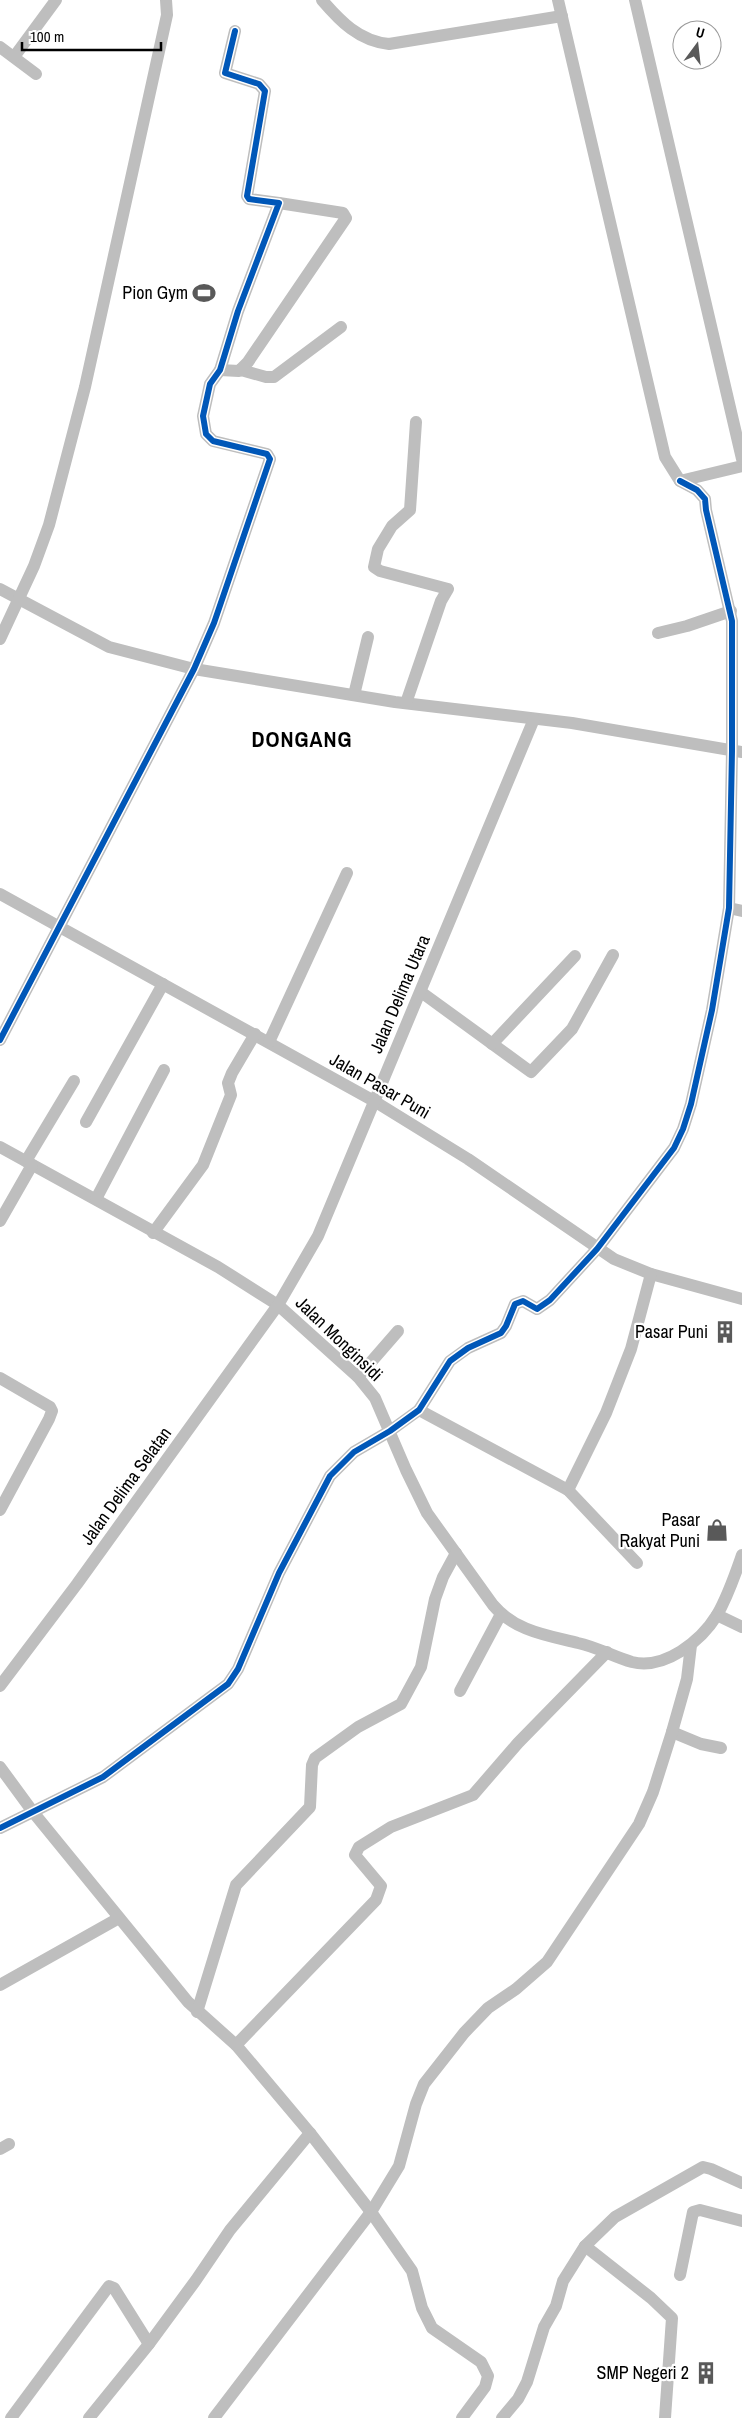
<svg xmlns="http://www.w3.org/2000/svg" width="742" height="2418" font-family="'Archivo Narrow',sans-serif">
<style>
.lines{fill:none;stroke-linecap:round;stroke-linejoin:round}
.minor{stroke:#bebebe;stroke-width:12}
.cycleway-casing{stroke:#fff;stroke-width:9}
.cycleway{stroke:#0057b8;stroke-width:6}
.labels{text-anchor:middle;stroke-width:4.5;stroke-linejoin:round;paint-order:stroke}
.poi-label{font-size:18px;fill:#000;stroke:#fff;text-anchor:end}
.street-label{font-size:18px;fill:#000;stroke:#fff}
.district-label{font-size:22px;font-weight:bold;letter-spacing:1px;fill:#000;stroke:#fff}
</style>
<rect width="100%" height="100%" fill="#fff"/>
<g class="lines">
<!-- minor -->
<g class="minor">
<path d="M322,0C340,21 359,41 389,44L562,16"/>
<polyline points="558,0 665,457 680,481 742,466"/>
<polyline points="635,0 742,459"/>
<polyline points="0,47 36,74"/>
<polyline points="14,57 56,0"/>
<polyline points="220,370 239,371 248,362 346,218 343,213 279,203"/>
<polyline points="241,370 266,377 274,377 341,327"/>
<polyline points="0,589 109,647 194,669 395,702 572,723 742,752"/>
<polyline points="658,633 687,626 731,611"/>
<polyline points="0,639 34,566 49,525 85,387 167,15 166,0"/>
<polyline points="354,695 368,637"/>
<polyline points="406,703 441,601 448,589 380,571 374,567 378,549 392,526 410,510 416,422"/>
<polyline points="0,894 374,1101 468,1159 614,1259 651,1274 742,1299"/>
<polyline points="729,908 742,911"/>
<polyline points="421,992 531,1072 572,1029 613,955"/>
<polyline points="0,1040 194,669 214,623 270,459 267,454 213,441 206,434 203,416 210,384 220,370 238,311 279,203 249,199 247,196 265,91 259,84 225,73 235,31"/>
<polyline points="269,1042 347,873"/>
<polyline points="492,1044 575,956"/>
<polyline points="86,1122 163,984"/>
<path d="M0,1147L218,1267L278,1305L358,1377L375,1398L406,1470L427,1513L493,1605C515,1631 546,1635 578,1643C597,1647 614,1657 632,1662C665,1670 701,1641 717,1615C728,1596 735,1575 742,1555"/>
<polyline points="26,1161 74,1081"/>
<polyline points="96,1199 164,1070"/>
<polyline points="0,1221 32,1165"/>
<polyline points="153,1233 203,1165 231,1095 228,1083 232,1073 255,1034"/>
<polyline points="358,1377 398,1331"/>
<polyline points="0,1378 50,1407 52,1411 49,1419 0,1510"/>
<polyline points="419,1410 568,1490 637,1563"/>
<polyline points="568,1490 606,1413 631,1349 651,1274"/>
<polyline points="717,1615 742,1627"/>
<polyline points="0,1686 77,1584 278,1305 318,1236 534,719"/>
<polyline points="460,1691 501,1614"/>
<polyline points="672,1732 701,1744 721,1748"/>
<polyline points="0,1767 33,1812 188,2002 236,2045 310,2133 371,2212 412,2271 422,2308 432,2328 481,2362 488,2376 485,2387 462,2418"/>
<polyline points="0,1828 103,1777 228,1684 238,1669 279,1573 330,1476 354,1452 390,1431 419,1410 450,1361 468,1348 501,1333 506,1326 515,1304 523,1301 537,1309 550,1300 597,1249 674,1148 683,1129 691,1104 712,1010 729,908 732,751 732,621 706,510 705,499 697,490 680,481"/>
<polyline points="0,1985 119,1918"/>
<polyline points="197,2012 236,1885 310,1807 312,1765 315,1758 358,1727 401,1704 421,1667 435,1599 443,1577 456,1553"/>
<polyline points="236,2045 376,1900 381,1886 355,1855 359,1847 391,1827 473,1795 518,1743 607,1652"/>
<polyline points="0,2149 9,2144"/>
<polyline points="585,2246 651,2298 672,2318 665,2418"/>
<polyline points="680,2275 693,2212 700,2210 742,2221"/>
<polyline points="11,2418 109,2286 114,2288 149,2344"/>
<polyline points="89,2418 149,2344 196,2280 230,2230 310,2133"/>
<polyline points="214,2418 371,2212 399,2166 416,2104 424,2084 464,2033 488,2008 516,1989 547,1962 639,1824 653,1792 672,1732 687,1679 691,1645"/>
<polyline points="502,2418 518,2399 527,2382 544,2327 556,2306 563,2281 585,2246 615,2217 703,2167 711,2169 742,2183"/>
</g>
<defs>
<g id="cycleway">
<polyline points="0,1040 194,669 214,623 270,459 267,454 213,441 206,434 203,416 210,384 220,370 238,311 279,203 249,199 247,196 265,91 259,84 225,73 235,31"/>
<polyline points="0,1828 103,1777 228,1684 238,1669 279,1573 330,1476 354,1452 390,1431 419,1410 450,1361 468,1348 501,1333 506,1326 515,1304 523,1301 537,1309 550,1300 597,1249 674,1148 683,1129 691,1104 712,1010 729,908 732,751 732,621 706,510 705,499 697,490 680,481"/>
</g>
</defs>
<!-- cycleway casing -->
<use href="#cycleway" class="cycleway-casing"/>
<!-- cycleway -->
<use href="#cycleway" class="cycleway"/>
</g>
<!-- icons -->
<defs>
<symbol id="stadium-bare" viewBox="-9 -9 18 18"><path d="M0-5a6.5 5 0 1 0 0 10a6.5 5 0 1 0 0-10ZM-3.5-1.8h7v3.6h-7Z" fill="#595959" stroke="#fff" stroke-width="2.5" paint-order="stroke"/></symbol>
<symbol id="building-bare" viewBox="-9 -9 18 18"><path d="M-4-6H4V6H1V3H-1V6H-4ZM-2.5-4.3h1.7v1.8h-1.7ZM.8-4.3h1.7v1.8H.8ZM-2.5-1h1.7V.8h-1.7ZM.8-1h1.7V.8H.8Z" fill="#595959" stroke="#fff" stroke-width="2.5" paint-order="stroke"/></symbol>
<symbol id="shop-bare" viewBox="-9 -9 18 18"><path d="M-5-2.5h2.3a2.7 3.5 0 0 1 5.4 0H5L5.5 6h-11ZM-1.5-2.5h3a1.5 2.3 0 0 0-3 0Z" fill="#595959" stroke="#fff" stroke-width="2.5" paint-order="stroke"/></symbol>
</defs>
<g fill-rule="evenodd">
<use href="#stadium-bare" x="188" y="277" width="32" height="32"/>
<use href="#building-bare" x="709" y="1316" width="32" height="32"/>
<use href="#shop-bare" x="701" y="1514" width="32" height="32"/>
<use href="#building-bare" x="690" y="2357" width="32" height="32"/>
</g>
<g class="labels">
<!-- poi labels -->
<g class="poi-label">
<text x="188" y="299">Pion Gym</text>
<text x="708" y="1338">Pasar Puni</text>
<text x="700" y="1526">Pasar<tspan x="700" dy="21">Rakyat Puni</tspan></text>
<text x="689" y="2379">SMP Negeri 2</text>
</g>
<!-- street labels -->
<g class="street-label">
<text transform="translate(400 994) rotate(-67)" y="6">Jalan Delima Utara</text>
<text transform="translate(380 1086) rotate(30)" y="6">Jalan Pasar Puni</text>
<text transform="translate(339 1339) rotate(44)" y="6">Jalan Monginsidi</text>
<text transform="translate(126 1486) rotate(-54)" y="6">Jalan Delima Selatan</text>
</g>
<!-- district labels -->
<g class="district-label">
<text x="302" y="747">DONGANG</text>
</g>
</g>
<!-- north arrow -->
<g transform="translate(697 45) rotate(15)"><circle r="24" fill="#ffffff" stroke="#999999"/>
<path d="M0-4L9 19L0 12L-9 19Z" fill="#595959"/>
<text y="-8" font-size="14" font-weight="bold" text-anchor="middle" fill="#000000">U</text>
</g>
<!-- scale -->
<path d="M22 42v8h139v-8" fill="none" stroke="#000000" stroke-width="2.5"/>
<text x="30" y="42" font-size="15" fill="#000000" stroke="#ffffff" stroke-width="4" paint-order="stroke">100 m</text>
</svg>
